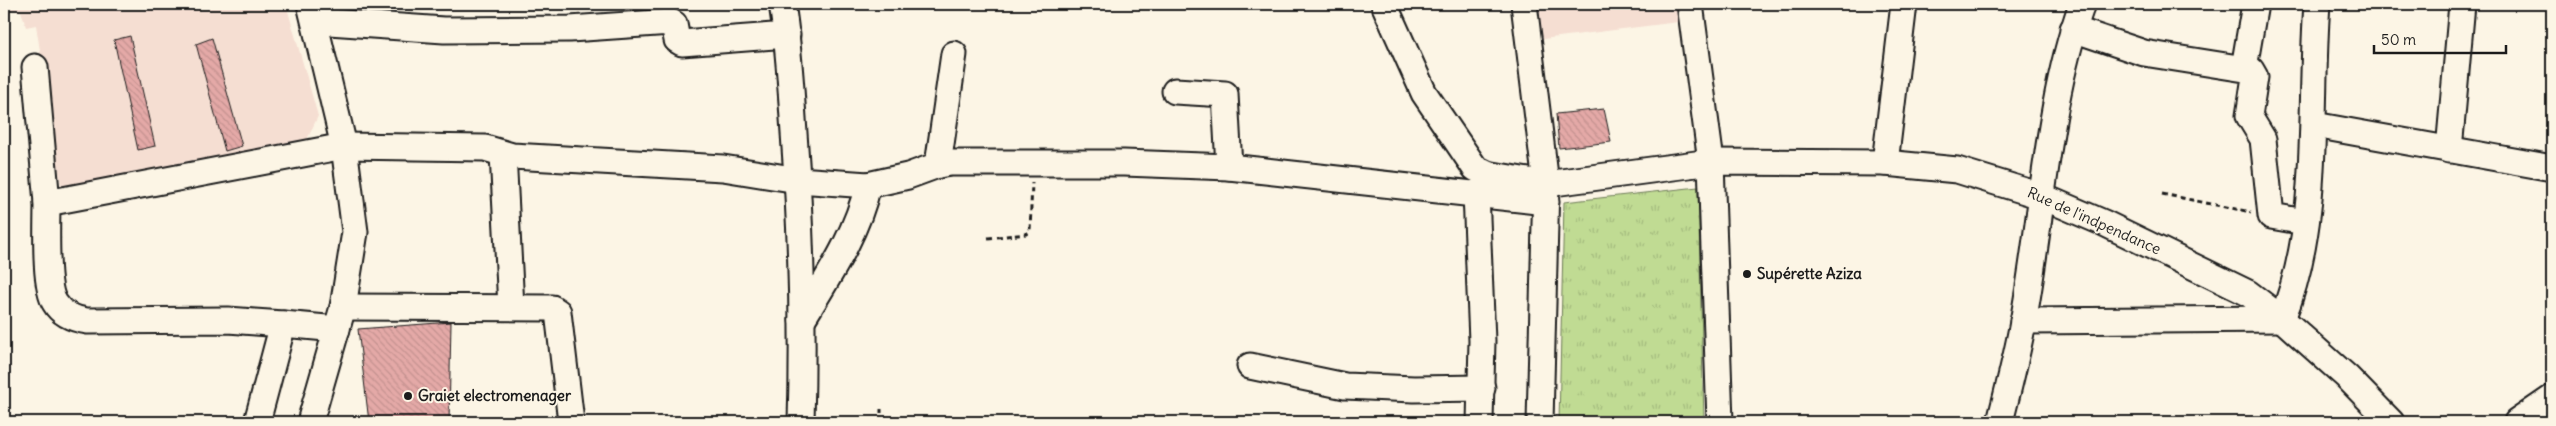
<svg xmlns="http://www.w3.org/2000/svg" width="2556" height="426" font-family="Delius,sans-serif">
<style>
.built{fill:#f5ded2}
.grass{fill:url(#grass-tufts);stroke:#6e7c58}
.building{fill:url(#building-back-hatch);stroke:#1c1c1c}
.lines{fill:none;stroke-linecap:round;stroke-linejoin:round}
.minor-casing{stroke:#1c1c1c;stroke-width:29}
.path{stroke:#1c1c1c;stroke-width:3;stroke-dasharray:5 4;stroke-linecap:butt}
.minor{stroke:#fcf5e5;stroke-width:25}
.poi-dot{fill:#1c1c1c;stroke:#fcf5e5;stroke-width:2}
.labels{text-anchor:middle;stroke-width:4;stroke-linejoin:round;paint-order:stroke}
.street-label{font-size:15px;fill:#1c1c1c;stroke:#fcf5e5}
.poi-label{font-size:15px;font-weight:bold;fill:#1c1c1c;stroke:#fcf5e5;text-anchor:start}
</style>
<defs>
<pattern id="grass-tufts" width="24" height="20" patternUnits="userSpaceOnUse" patternTransform="scale(1.25)"><rect width="24" height="20" fill="#c0db93"/><path d="M3 7l-1-3M5 7V3M7 7l1-3M15 17l-1-3M17 17v-4M19 17l1-3" fill="none" stroke="#a4bb7e"/></pattern>
<pattern id="building-back-hatch" width="6" height="6" patternUnits="userSpaceOnUse" patternTransform="scale(1.25)"><rect width="6" height="6" fill="#e4a9a7"/><path d="M-1 5l2 2M0 0l6 6M5-1l2 2" fill="none" stroke="#c3918f"/></pattern>
</defs>
<rect width="100%" height="100%" fill="#fcf5e5"/>
<filter id="ink" filterUnits="userSpaceOnUse"><feTurbulence type="fractalNoise" baseFrequency=".02" numOctaves="2"/><feDisplacementMap in="SourceGraphic" scale="10" xChannelSelector="R" yChannelSelector="G"/><feConvolveMatrix kernelMatrix="1 2 1 2 8 2 1 2 1" color-interpolation-filters="sRGB"/></filter>
<g filter="url(#ink)">
<!-- built -->
<g class="built">
<polygon points="4,4 286,4 318,116 305,144 62,192 36,25 26,27 21,11 4,9"/>
<polygon points="1514,4 1700,4 1702,19 1519,42"/>
</g>
<!-- grass -->
<polygon class="grass" points="1698,187 1704,422 1559,422 1564,202"/>
<!-- building -->
<g class="building">
<polygon points="130,36 155,146 138,150 114,40"/>
<polygon points="212,38 242,146 225,151 196,44"/>
<polygon points="1604,109 1611,142 1559,148 1556,114"/>
<polygon points="451,322 449,422 369,422 358,329"/>
</g>
<g class="lines">
<defs>
<g id="minor">
<path d="M782,4C789,46 791,90 794,133C801,229 804,326 801,422"/>
<polyline points="1384,4 1424,93 1475,168 1487,174 1546,184 1711,162 1885,163 1957,170 2041,196 2104,223 2248,293 2282,319 2347,377 2391,422"/>
<polyline points="1524,4 1546,184 1540,422"/>
<polyline points="1690,4 1711,162 1720,422"/>
<polyline points="315,21 444,30 570,29 671,22 674,24 677,40 682,43 787,35"/>
<polyline points="2073,29 2144,53 2251,70 2255,77 2249,116 2263,139 2271,216 2305,222"/>
<polyline points="35,67 47,203 344,146 485,148 512,156 723,168 798,180 868,185 908,176 938,165 951,163 1124,163 1229,167 1546,202"/>
<polyline points="2244,68 2255,4"/>
<polyline points="1175,91 1225,94 1229,167"/>
<polyline points="2314,125 2552,168"/>
<polyline points="2449,150 2462,4"/>
<polyline points="503,154 511,307"/>
<polyline points="1885,163 1904,4"/>
<polyline points="938,165 954,54"/>
<polyline points="1476,193 1482,341 1480,422"/>
<path d="M47,203C47,225 44,287 55,303C62,315 74,319 87,321L228,320L283,324"/>
<polyline points="343,307 552,308 558,312 571,422"/>
<path d="M802,320C828,277 857,234 868,185"/>
<path d="M2023,321L2282,319C2322,220 2309,108 2317,4"/>
<polyline points="1250,366 1345,386 1414,389 1482,388"/>
<polyline points="257,422 283,324 337,329"/>
<polyline points="310,422 343,307 355,232 344,146 310,4"/>
<path d="M2000,422C2008,389 2017,356 2023,322C2043,216 2046,106 2082,4"/>
<polyline points="2517,422 2552,398"/>
</g>
</defs>
<!-- minor casing -->
<use href="#minor" class="minor-casing"/>
<!-- path -->
<g class="path">
<polyline points="2162,194 2251,212"/>
<polyline points="988,238 1026,234 1030,231 1032,183"/>
<polyline points="881,422 881,409"/>
</g>
<!-- minor -->
<use href="#minor" class="minor"/>
</g>
</g>
<!-- markers -->
<g class="poi-dot">
<circle cx="1747" cy="274" r="5"/>
<circle cx="408" cy="396" r="5"/>
</g>
<g class="labels">
<!-- street labels -->
<g class="street-label">
<text transform="translate(2094 221) rotate(24)" y="5">Rue de l'indpendance</text>
</g>
<!-- poi labels -->
<g class="poi-label">
<text x="1757" y="279">Supérette Aziza</text>
<text x="418" y="401">Graiet electromenager</text>
</g>
</g>
<!-- margin -->
<rect width="2556" height="426" fill="none" stroke="#fcf5e5" stroke-width="20"/>
<rect x="10" y="10" width="2536" height="406" fill="none" stroke="#1c1c1c" stroke-width="2" filter="url(#ink)"/>
<!-- scale -->
<path d="M2374 45v8h132v-8" fill="none" stroke="#1c1c1c" stroke-width="2.5"/>
<text x="2381" y="45" font-size="15" fill="#1c1c1c" stroke="#fcf5e5" stroke-width="4" paint-order="stroke">50 m</text>
</svg>
